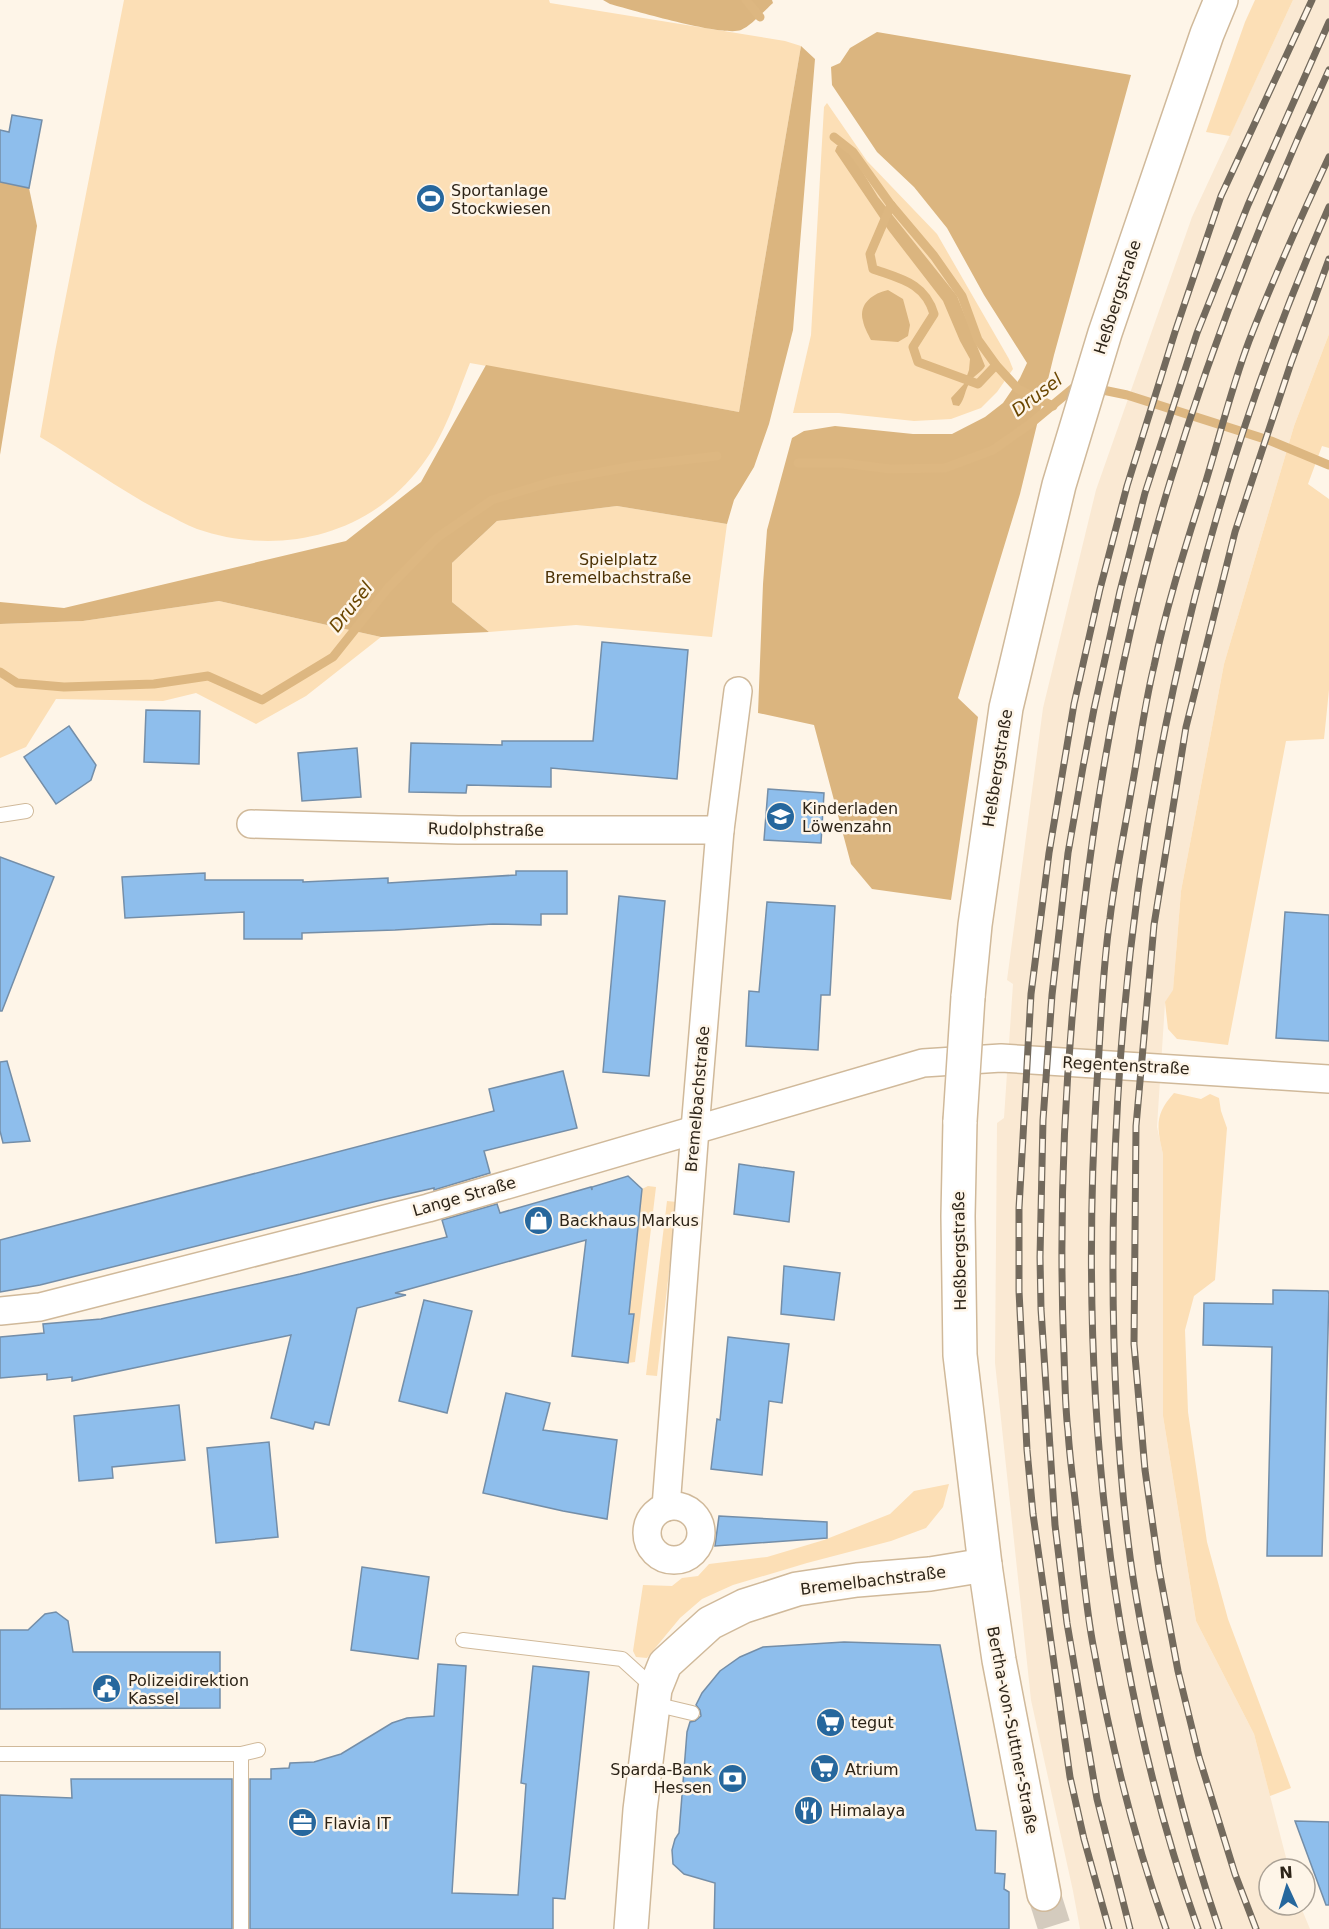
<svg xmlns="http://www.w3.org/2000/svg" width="1329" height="1929" font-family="'DejaVu Sans',sans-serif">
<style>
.built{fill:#fae9d3}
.green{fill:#fcdfb6}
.forest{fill:#dbb57f}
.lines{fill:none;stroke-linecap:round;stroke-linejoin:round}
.stream{stroke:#ddb781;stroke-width:9}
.building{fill:#8ebeec;stroke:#748ea8;stroke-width:1.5}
.secondary-tunnel{stroke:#d4cbbe;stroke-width:33;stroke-dasharray:33 16;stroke-linecap:butt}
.lane-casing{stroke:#d0b99a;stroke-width:16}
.street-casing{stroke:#d0b99a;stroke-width:30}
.secondary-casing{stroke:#d0b99a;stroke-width:36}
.lane{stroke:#fff;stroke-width:14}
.street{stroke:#fff;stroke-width:27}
.secondary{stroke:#fff;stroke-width:33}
.rail-casing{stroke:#736a5d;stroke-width:7}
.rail{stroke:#fef5e8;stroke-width:4.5;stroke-dasharray:14;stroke-linecap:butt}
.secondary-bridge-casing{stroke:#d0b99a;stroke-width:36;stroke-linecap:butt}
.secondary-bridge{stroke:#fff;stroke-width:33}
.labels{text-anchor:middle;stroke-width:5;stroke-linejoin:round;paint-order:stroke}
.poi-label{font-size:16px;fill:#2d2418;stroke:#fef5e8;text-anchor:start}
.street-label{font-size:16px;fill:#2d2418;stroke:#fef5e8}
.park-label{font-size:16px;fill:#4c3205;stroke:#fef5e8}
.water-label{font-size:18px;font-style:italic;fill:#6a4600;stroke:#fef5e8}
</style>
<rect width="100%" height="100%" fill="#fef5e8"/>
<!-- built -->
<polygon class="built" points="1293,0 1329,0 1329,334 1294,426 1224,664 1181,891 1173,991 1165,1003 1157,1127 1163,1154 1163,1416 1196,1621 1254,1734 1289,1869 1269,1869 1269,1905 1300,1905 1310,1929 1080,1929 1073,1891 1031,1700 995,1363 997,1123 1004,1118 1013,984 1007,980 1043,708 1096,490 1192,217"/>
<!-- green -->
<g class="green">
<path d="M124,0H549L550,3L785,41L801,46L739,412L470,363C456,398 445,435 422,465C369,536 279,557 197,529C186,525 175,518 164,513C121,491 82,462 40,437L55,352Z"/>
<polygon points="1255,0 1293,0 1230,136 1206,132 1245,22"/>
<polygon points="827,103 867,161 937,234 1009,359 1013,369 997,392 981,408 951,419 914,421 839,413 793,413 811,335 824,107"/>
<polygon points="1329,334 1329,448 1322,446 1308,484 1329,499 1329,690 1324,739 1286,741 1228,1045 1177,1039 1168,1029 1165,1002 1173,990 1181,891 1224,664 1294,426"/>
<polygon points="617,506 727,524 712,637 576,625 489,632 452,602 452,563 497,521"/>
<polygon points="219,601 381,637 306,696 256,724 196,693 163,701 56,699 26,747 0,758 0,624 83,621"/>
<path d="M1174,1093L1201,1099L1210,1094L1219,1098L1221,1111L1227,1128L1215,1280L1194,1296L1185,1330L1188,1412L1207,1542L1228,1619L1291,1788L1270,1796L1254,1734L1196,1621L1163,1416V1154C1157,1127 1154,1115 1174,1093Z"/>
<polygon points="648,1186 656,1187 635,1362 628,1363 634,1315 629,1314 642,1189"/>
<polygon points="667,1201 677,1202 657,1376 646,1375"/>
<polygon points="949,1484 943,1507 926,1528 891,1541 807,1563 733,1585 702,1599 680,1618 647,1658 636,1657 633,1651 643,1585 672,1586 682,1578 698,1576 709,1564 767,1557 824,1540 890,1514 914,1491"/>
</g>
<!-- forest -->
<g class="forest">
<path d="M603,0H772L773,3C764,11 751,26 741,30C723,37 632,10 610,4Z"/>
<polygon points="877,32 1131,75 1054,355 1020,494 958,698 978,717 951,900 872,889 851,864 814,725 758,713 763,584 767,530 792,438 804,431 835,426 913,434 952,434 985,417 1003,403 1020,378 1027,363 984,295 947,228 914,187 877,152 832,85 831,67 840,63 850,48"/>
<polygon points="801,46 815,59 793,330 769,424 754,467 734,500 727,524 617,506 497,521 452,563 452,602 489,632 381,637 219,601 83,621 0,624 0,602 64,608 346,541 421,482 486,365 739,412"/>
<path d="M846,145L878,197L957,296L985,366C981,373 974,375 970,382C965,389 965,399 959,406L953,405L951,398L964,384L969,370L970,359L960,341L943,301L889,231L835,151L837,146Z"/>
<polygon points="0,182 29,188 37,226 0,455"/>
<path d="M888,290L903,299L910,325L908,336L898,342L871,340C868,334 864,327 863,321C858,303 874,293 888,290Z"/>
</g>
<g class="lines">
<!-- stream -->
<g class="stream">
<polyline points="746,0 760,17"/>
<polyline points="834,137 853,152 891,205 934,256 962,296 978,340 996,365 1018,389 1053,406"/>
<path d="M891,205L870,254L873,269C901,279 925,283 934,314L913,347L918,362L978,384L996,365"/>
<polyline points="1093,388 1127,395 1271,441 1329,465"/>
<polyline points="798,463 843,463 890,469 945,468 993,450 1030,424 1077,385 1079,386"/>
<polyline points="0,672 17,683 64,687 154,684 208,676 262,700 333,657 388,588 438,537 492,500 554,481 633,466 717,456"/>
</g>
</g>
<!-- building -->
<g class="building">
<polygon points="12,115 42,120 29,188 0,182 0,130 9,132"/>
<polygon points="602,642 688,650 677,779 551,768 551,787 467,785 466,793 409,792 411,743 502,745 502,741 593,741"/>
<polygon points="146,710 200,711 199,764 144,762"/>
<polygon points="69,726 96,765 91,780 56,804 24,757"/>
<polygon points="357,748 361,797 302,801 298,753"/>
<polygon points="768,789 824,793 821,843 764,840"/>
<polygon points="0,857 54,877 2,1011 0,1011"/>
<polygon points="516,871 567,871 567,914 541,914 541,925 493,924 395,930 302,933 302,939 244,939 244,912 125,918 122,877 205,873 205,880 303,880 303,882 388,878 388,883 516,875"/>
<polygon points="619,896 665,901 649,1076 603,1072"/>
<polygon points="767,902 835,906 830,995 821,995 818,1050 746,1046 749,991 759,992"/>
<polygon points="1285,912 1329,915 1329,1041 1276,1038"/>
<polygon points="7,1061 30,1141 3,1143 0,1131 0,1062"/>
<polygon points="563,1071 577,1128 484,1151 490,1173 434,1190 434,1188 377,1201 40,1285 0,1292 0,1240 494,1111 489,1089"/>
<polygon points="739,1164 794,1172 789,1222 734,1214"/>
<polygon points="628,1176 642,1189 629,1314 634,1314 628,1363 572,1356 586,1240 395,1293 406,1295 357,1308 329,1425 315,1422 313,1429 271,1418 291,1335 72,1381 72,1377 47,1380 47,1374 0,1378 0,1337 44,1333 43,1324 101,1319 300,1274 447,1237 442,1220 497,1204 500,1213 591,1187 592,1190 592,1187"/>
<polygon points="784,1266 840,1273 834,1320 781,1314"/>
<polygon points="1273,1290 1328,1291 1329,1294 1322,1556 1267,1556 1272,1347 1203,1345 1204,1303 1273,1304"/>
<polygon points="424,1300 472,1311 447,1413 399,1401"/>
<polygon points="728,1337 789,1344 782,1403 769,1401 762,1475 711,1469 717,1419 720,1420"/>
<polygon points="506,1393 550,1403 543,1430 617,1440 607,1519 563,1511 483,1493"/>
<polygon points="179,1405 185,1460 112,1467 113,1478 79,1481 74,1416"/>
<polygon points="269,1442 278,1537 216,1543 207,1448"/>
<polygon points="719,1516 827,1522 827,1538 715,1546"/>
<polygon points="362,1567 429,1577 418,1659 351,1650"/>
<polygon points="56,1612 68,1621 73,1652 220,1652 220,1708 0,1709 0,1630 28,1630 45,1614"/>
<polygon points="844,1642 940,1645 976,1830 996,1831 995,1873 1005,1874 1004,1889 1009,1892 1009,1929 714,1929 715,1883 684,1874 673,1864 672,1850 675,1839 679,1833 687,1732 690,1722 695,1721 701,1716 700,1710 696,1705 702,1693 720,1671 740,1657 763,1647"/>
<polygon points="438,1664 466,1666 452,1893 518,1895 526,1784 521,1783 533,1666 589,1672 565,1899 553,1898 553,1929 250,1929 250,1779 271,1779 271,1769 289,1768 290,1763 314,1762 341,1754 392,1723 407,1718 434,1716"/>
<polygon points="71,1779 232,1779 232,1929 0,1929 0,1795 72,1798"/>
<polygon points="1295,1821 1329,1822 1329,1905 1326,1905"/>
</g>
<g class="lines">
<!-- secondary-tunnel -->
<polyline class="secondary-tunnel" points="1044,1894 1055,1929"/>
<defs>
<g id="lane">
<polyline points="0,815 26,811"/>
<polyline points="463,1640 622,1659 655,1689"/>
<polyline points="654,1704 692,1713"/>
<polyline points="0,1754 241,1754 258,1750"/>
<polyline points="241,1929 241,1754"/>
</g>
<g id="street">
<polyline points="251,824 458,830 720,830"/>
<polyline points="0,1311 40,1307 428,1208 923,1063 1001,1058 1329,1079"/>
<circle cx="674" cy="1533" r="27"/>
<polyline points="666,1507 695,1129 720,830 738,691"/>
</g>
<g id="secondary">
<polyline points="968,997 975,925 1006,708 1059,485 1105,333 1207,34 1221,0"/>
<polyline points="960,1121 958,1216 960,1355 985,1565 999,1660 1044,1894"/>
<polyline points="631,1929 640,1810 655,1689 665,1664 710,1623 744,1606 797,1589 857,1580 930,1574 985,1565"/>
</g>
</defs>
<!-- lane casing -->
<use href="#lane" class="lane-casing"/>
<!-- street casing -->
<use href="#street" class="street-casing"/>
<!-- secondary casing -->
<use href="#secondary" class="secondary-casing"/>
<!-- lane -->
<use href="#lane" class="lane"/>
<!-- street -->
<use href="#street" class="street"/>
<!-- secondary -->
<use href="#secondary" class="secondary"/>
<defs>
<g id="rail">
<polyline points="1109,1929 1084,1839 1070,1777 1033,1514 1027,1450 1019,1291 1019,1208 1031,994 1049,853 1074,704 1100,589 1127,486 1175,332 1221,196 1312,0"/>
<polyline points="1130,1929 1097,1799 1067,1623 1055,1525 1041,1309 1040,1257 1043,1120 1052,995 1068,853 1083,767 1094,709 1120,591 1145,493 1197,333 1248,205 1329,22"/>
<path d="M1166,1929C1134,1839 1111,1745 1094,1650C1086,1610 1083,1568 1078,1527C1075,1495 1070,1463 1068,1431C1065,1406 1065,1380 1064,1354C1058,1207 1065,1060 1083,914C1100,768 1127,622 1170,482C1213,341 1267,203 1329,70"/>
<path d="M1198,1929C1102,1657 1079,1368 1097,1082C1101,1027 1102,972 1110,918C1115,876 1124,834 1131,792C1139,750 1144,707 1154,666C1167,603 1187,542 1206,481C1220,435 1232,386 1249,341C1273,279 1301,217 1329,157"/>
<path d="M1219,1929C1195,1859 1176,1788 1160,1716C1147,1658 1135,1600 1128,1541C1114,1424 1111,1305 1114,1187C1123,850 1193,516 1329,207"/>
<polyline points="1256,1929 1235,1874 1199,1757 1178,1671 1159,1569 1145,1470 1134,1344 1136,1126 1154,925 1186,727 1235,532 1291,363 1329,259"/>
</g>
</defs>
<!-- rail casing -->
<use href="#rail" class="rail-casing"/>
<!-- rail -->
<use href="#rail" class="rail"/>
<defs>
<polyline id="secondary-bridge" points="960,1121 968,997"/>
</defs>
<!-- secondary-bridge casing -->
<use href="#secondary-bridge" class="secondary-bridge-casing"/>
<!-- secondary-bridge -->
<use href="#secondary-bridge" class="secondary-bridge"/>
</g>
<!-- icons -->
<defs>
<symbol id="stadium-disc" viewBox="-11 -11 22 22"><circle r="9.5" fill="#26679d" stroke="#fef5e8"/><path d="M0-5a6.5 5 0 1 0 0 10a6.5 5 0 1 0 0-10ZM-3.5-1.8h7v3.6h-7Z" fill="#fff"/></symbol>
<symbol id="school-disc" viewBox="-11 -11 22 22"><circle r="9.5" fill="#26679d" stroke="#fef5e8"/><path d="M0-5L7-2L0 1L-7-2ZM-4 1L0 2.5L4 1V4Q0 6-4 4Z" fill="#fff"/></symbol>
<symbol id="shop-disc" viewBox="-11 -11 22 22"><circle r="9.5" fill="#26679d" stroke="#fef5e8"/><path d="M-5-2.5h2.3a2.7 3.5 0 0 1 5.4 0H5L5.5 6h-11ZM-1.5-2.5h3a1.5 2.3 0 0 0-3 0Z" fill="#fff"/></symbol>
<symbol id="civic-disc" viewBox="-11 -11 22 22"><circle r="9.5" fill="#26679d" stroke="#fef5e8"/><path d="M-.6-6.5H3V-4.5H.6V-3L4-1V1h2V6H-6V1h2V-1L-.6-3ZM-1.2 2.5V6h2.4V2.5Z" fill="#fff"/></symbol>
<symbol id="supermarket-disc" viewBox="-11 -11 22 22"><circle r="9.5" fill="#26679d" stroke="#fef5e8"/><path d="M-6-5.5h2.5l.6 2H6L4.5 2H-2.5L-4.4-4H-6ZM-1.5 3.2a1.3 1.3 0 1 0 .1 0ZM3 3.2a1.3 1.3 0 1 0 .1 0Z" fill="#fff"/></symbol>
<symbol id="bank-disc" viewBox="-11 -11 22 22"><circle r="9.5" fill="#26679d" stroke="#fef5e8"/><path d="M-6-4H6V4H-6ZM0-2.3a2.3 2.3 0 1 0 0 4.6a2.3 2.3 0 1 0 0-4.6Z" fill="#fff"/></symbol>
<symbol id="restaurant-disc" viewBox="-11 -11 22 22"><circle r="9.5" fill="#26679d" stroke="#fef5e8"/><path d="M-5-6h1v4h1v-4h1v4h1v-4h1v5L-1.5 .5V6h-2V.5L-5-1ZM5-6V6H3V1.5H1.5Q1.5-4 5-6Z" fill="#fff"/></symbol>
<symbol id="office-disc" viewBox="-11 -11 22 22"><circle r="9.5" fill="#26679d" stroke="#fef5e8"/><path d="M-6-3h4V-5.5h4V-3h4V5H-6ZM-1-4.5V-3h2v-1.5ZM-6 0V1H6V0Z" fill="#fff"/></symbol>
</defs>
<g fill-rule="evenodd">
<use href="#stadium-disc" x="414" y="182" width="33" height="33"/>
<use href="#school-disc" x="764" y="800" width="33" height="33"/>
<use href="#shop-disc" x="522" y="1204" width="33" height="33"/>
<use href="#civic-disc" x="90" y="1672" width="33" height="33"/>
<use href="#supermarket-disc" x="814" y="1706" width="33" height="33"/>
<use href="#supermarket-disc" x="808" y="1752" width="33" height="33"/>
<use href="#bank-disc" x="716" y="1762" width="33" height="33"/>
<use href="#restaurant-disc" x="792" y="1794" width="33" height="33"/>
<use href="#office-disc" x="286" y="1806" width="33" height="33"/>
</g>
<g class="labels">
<!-- poi labels -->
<g class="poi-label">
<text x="451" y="196">Sportanlage<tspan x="451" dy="18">Stockwiesen</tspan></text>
<text x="802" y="814">Kinderladen<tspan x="802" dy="18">Löwenzahn</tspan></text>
<text x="559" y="1226">Backhaus Markus</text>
<text x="128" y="1686">Polizeidirektion<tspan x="128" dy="18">Kassel</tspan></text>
<text x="851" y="1728">tegut</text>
<text x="712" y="1775" text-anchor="end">Sparda-Bank<tspan x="712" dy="18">Hessen</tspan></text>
<text x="845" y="1775">Atrium</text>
<text x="830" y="1816">Himalaya</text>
<text x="324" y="1829">Flavia IT</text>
</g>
<!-- street labels -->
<g class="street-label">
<text transform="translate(1117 297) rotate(-72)" y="6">Heßbergstraße</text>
<text transform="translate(997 768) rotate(-81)" y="6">Heßbergstraße</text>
<text transform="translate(486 829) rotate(1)" y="6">Rudolphstraße</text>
<text transform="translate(1126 1065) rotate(3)" y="6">Regentenstraße</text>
<text transform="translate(697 1099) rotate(-85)" y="6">Bremelbachstraße</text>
<text transform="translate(464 1196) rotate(-16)" y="6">Lange Straße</text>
<text transform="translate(959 1251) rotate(-91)" y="6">Heßbergstraße</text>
<text transform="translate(873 1580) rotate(-7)" y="6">Bremelbachstraße</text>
<text transform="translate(1013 1730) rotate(79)" y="6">Bertha-von-Suttner-Straße</text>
</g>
<!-- park labels -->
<g class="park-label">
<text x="618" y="565">Spielplatz<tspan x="618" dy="18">Bremelbachstraße</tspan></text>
</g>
<!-- water labels -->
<g class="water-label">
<text transform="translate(1037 395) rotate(-37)" y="6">Drusel</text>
<text transform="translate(351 607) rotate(-52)" y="6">Drusel</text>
</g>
</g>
<!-- north arrow -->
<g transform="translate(1287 1887) rotate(356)"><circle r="28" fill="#fef5e8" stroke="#aaa195" stroke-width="1.5"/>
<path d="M0-4.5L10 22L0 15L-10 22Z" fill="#26679d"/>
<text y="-9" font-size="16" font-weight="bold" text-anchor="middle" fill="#2d2418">N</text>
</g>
</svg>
